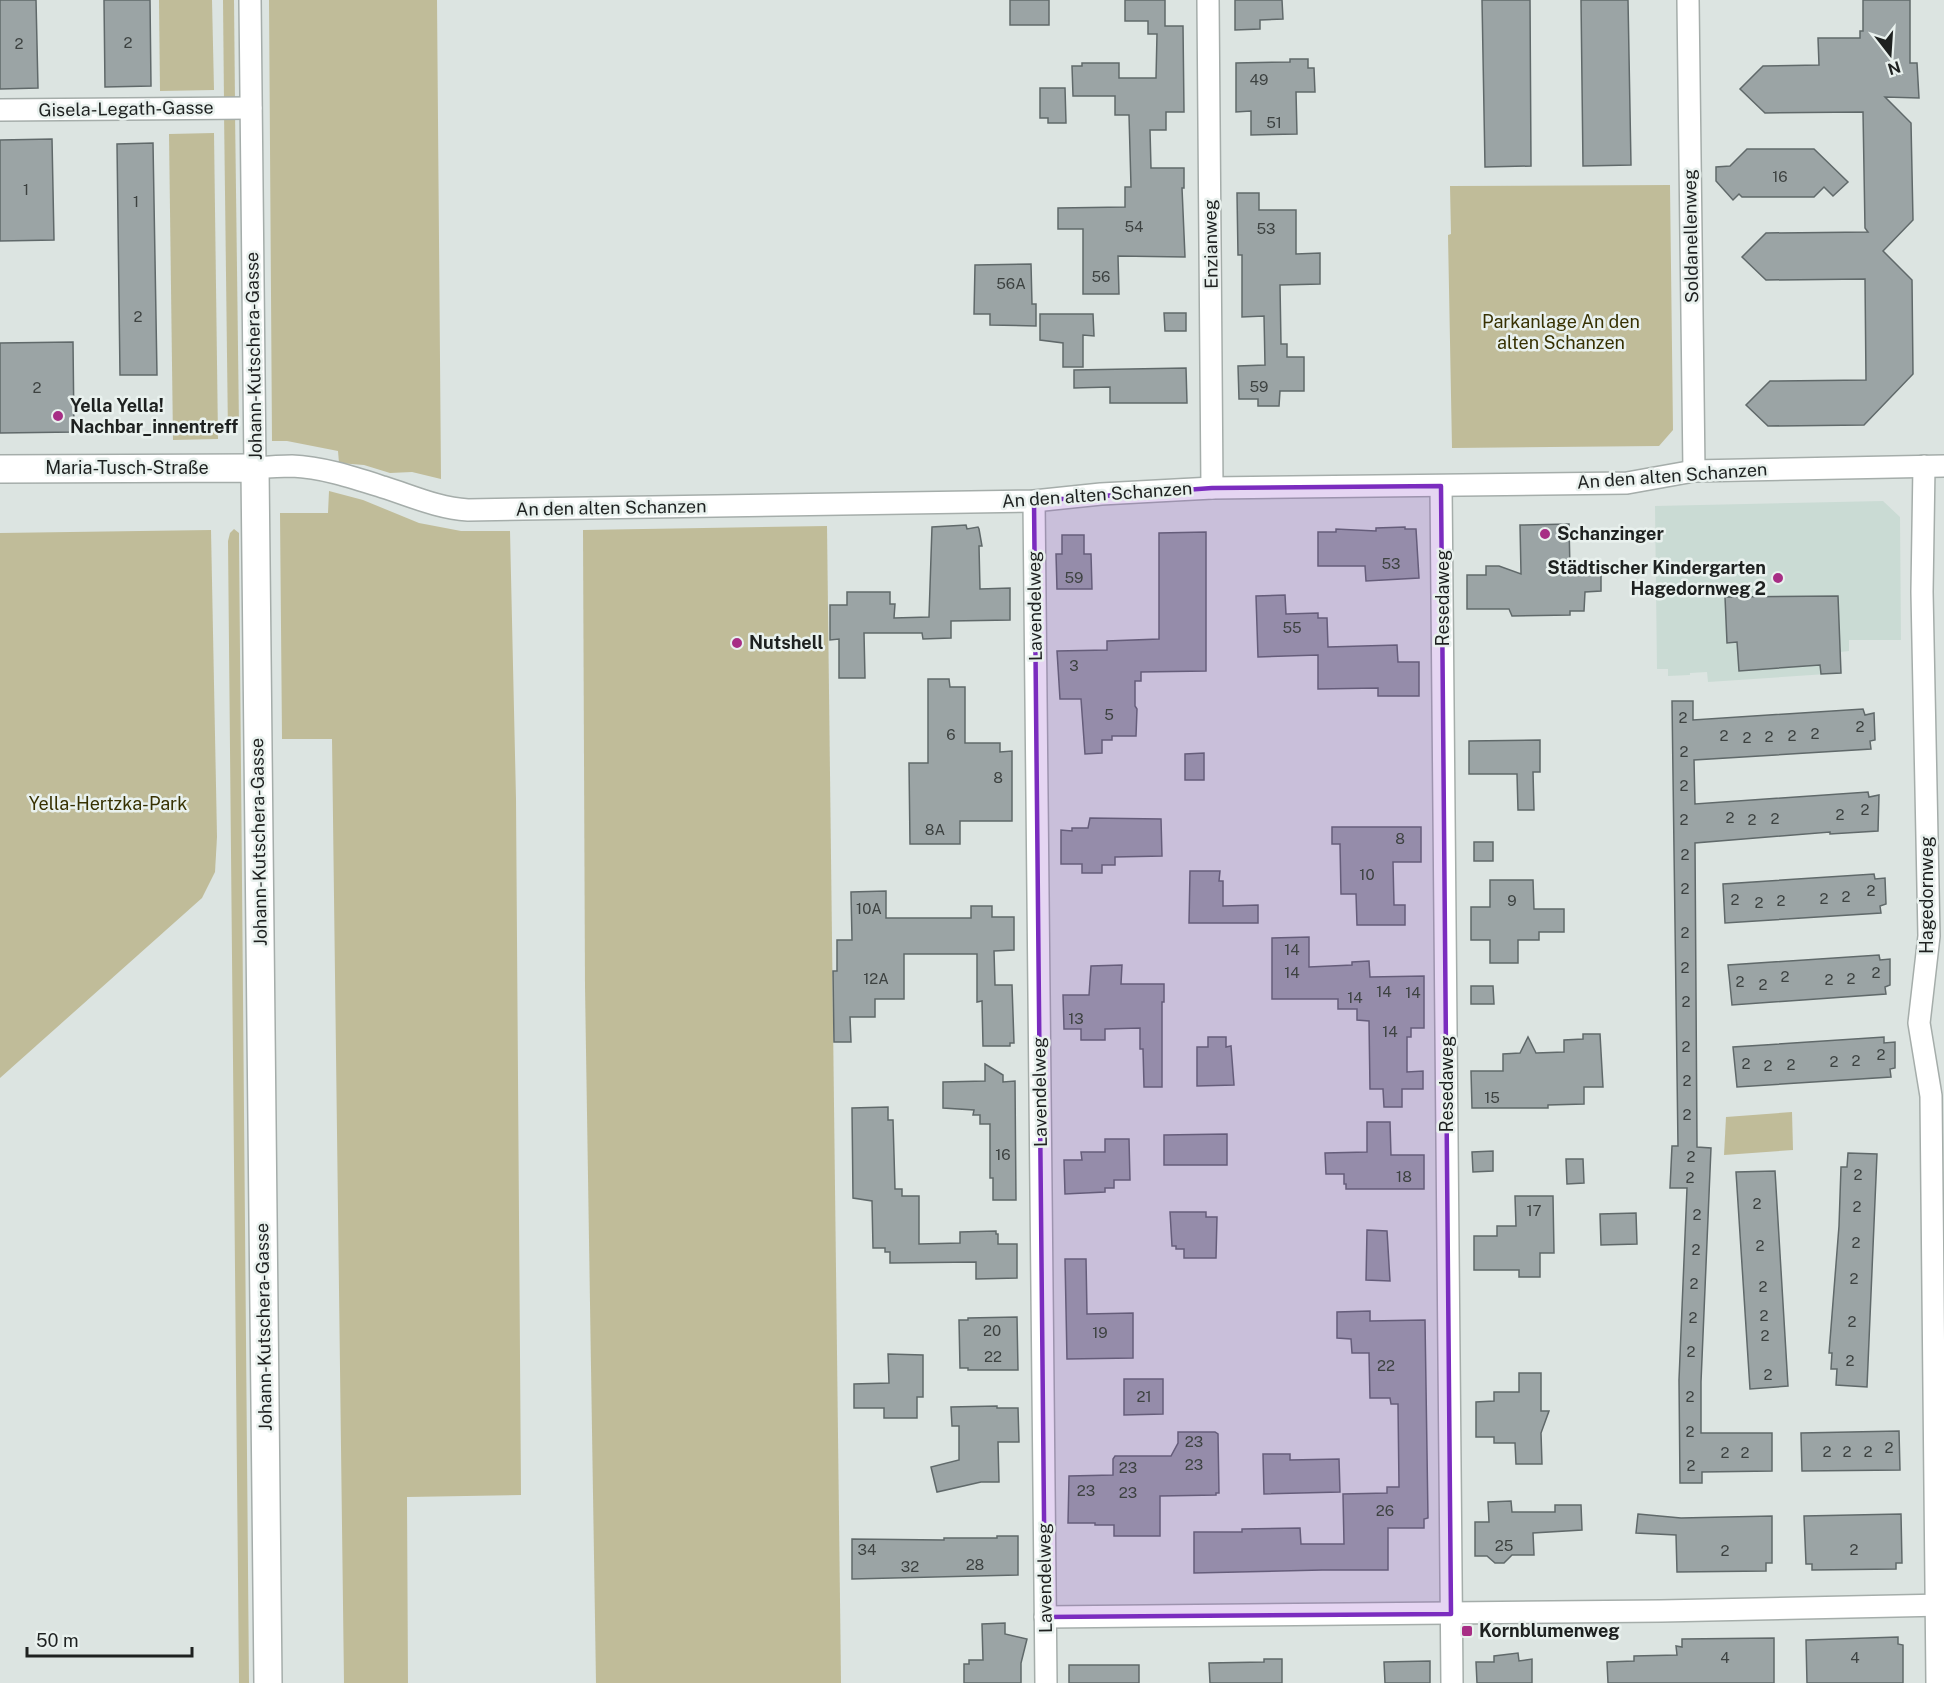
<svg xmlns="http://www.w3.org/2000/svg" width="1944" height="1683" font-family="'Public Sans',sans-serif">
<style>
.built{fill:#cadbd4}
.green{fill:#c0bc99}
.building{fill:#9ba4a5;stroke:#60696a;stroke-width:1.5}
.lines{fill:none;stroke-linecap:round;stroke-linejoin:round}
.minor-casing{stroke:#a5adaa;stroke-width:24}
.tertiary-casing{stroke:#a5adaa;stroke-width:30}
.minor{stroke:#fff;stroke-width:21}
.tertiary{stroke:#fff;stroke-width:27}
.marked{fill:#7b2cbf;fill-opacity:0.2;stroke:#7b2cbf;stroke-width:4.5;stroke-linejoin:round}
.poi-dot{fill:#a72e85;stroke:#e9f1ee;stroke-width:2}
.labels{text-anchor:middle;stroke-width:5;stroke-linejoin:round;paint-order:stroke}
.number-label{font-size:15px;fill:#3d4241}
.street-label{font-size:18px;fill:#1e2120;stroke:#e9f1ee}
.park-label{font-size:18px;fill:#373102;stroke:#e9f1ee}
.poi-label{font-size:18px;font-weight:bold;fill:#1e2120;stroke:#e9f1ee;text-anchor:start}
</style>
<rect width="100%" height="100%" fill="#dce4e1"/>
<!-- built -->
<polygon class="built" points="1883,501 1900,517 1901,640 1849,640 1849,651 1840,652 1841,673 1708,682 1707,672 1690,673 1690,675 1668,676 1668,669 1657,669 1655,506"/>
<!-- green -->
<g class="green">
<polygon points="159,0 212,0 214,90 160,91"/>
<polygon points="223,0 234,0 235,102 224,102"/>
<polygon points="269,0 437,0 441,479 412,472 390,473 364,465 339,463 338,451 287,441 272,441"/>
<polygon points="224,112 235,112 239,426 235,432 228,435"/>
<polygon points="214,133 218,439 173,440 169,134"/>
<polygon points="1670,185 1673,430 1659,446 1452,448 1448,235 1451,234 1450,186"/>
<polygon points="329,491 363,500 419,523 461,531 510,531 516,799 521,1495 407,1497 408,1683 344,1683 332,739 282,739 280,513 328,513"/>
<polygon points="827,526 841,1683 596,1683 585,987 583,530"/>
<polygon points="234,529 239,533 239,538 249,1683 239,1683 228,541 230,533"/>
<polygon points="211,530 217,837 215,872 202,898 0,1078 0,533"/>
<polygon points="1792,1112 1793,1150 1724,1155 1726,1117"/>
</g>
<!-- building -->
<g class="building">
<polygon points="0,0 36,0 38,88 0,89"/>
<polygon points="104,0 150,0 151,86 105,87"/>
<rect x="1010" y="0" width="39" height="25"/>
<polygon points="1125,0 1165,0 1165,26 1183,26 1184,112 1166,112 1166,130 1150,130 1151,168 1184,168 1184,188 1182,188 1185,257 1118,256 1119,294 1083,294 1083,229 1058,229 1058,208 1125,207 1125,187 1131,187 1129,115 1115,115 1115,96 1073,96 1072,66 1082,66 1082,63 1119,63 1119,78 1156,78 1157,34 1148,34 1148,21 1125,21"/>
<polygon points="1235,0 1282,0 1283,19 1260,20 1260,29 1235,30"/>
<polygon points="1482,0 1530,0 1531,166 1485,167"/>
<polygon points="1581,0 1628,0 1631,165 1583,166"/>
<polygon points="1863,0 1910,0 1910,63 1917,63 1919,98 1885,97 1911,123 1913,220 1883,251 1912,280 1913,374 1864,425 1768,426 1746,405 1770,381 1866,380 1865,279 1766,280 1742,257 1766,233 1868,232 1865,228 1863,112 1765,113 1740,89 1763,66 1819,65 1818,38 1860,38 1860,31 1863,31"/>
<polygon points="1290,59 1308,59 1308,68 1314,68 1315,92 1296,92 1297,134 1251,135 1251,111 1236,112 1236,63 1290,62"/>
<polygon points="1040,88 1065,88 1066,123 1048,123 1048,118 1040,118"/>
<polygon points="52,139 54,240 0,241 0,140"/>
<polygon points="153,143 157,375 120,375 117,144"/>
<polygon points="1747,149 1814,149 1848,182 1833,196 1824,187 1814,197 1742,197 1739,194 1733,200 1716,181 1716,167 1730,166"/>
<polygon points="1237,193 1259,193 1259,210 1296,210 1296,254 1320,253 1320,284 1280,285 1281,344 1287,344 1287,357 1304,357 1304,391 1280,391 1279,406 1258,406 1258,399 1239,399 1238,366 1265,365 1264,316 1242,317 1242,255 1238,255"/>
<polygon points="1031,264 1032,304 1036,304 1036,326 990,325 990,314 974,314 975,265"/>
<polygon points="1164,313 1186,313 1186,331 1165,331"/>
<polygon points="1040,314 1093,314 1094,336 1083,335 1083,367 1063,367 1063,343 1040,340"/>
<polygon points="73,342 74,432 0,433 0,343"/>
<polygon points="1186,368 1187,403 1110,403 1110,387 1074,388 1074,370"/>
<polygon points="1569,524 1570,571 1601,571 1601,591 1585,592 1584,611 1570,611 1570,615 1512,616 1509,609 1467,609 1467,575 1486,575 1486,566 1499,566 1521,574 1520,525"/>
<polygon points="966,525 967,529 978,527 979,529 982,546 979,546 980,589 1010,588 1010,620 951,621 951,638 923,639 922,633 864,633 865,678 839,678 839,639 830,640 830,605 847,605 847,592 890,592 890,604 895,604 894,618 929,617 932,527"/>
<polygon points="1405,527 1405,529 1416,529 1419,578 1366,581 1365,566 1318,566 1318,532 1336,532 1336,529 1376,531 1376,528"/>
<polygon points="1206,532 1206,671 1141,672 1141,681 1135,681 1135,706 1137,709 1136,736 1112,736 1112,740 1102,740 1102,753 1085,754 1081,699 1060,699 1057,651 1107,650 1107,641 1159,639 1159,533"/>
<polygon points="1062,535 1084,535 1084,554 1091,554 1092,589 1057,589 1056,554 1062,554"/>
<polygon points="1285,595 1286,614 1318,613 1318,618 1327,618 1328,647 1397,645 1398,662 1419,662 1419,696 1378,696 1378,688 1318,689 1318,655 1258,657 1256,596"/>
<polygon points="1838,596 1841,673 1821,674 1820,665 1739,671 1737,642 1727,643 1725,597"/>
<polygon points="928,679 949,679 950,687 965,687 965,743 1000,743 1000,752 1012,751 1012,821 960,821 960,844 910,844 909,763 928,763"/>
<polygon points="1672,701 1693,701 1693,720 1863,709 1865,715 1874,713 1875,740 1870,741 1871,749 1694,760 1695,804 1868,792 1869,797 1879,795 1878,831 1830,834 1830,832 1695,843 1697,1147 1711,1148 1701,1382 1701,1433 1772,1433 1772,1471 1702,1472 1702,1483 1680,1483 1679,1380 1687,1188 1670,1188 1672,1146 1678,1146"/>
<polygon points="1540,740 1540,772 1533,772 1534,810 1518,810 1517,774 1469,774 1469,741"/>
<polygon points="1204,753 1204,780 1185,780 1185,754"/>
<polygon points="1090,818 1161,819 1162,856 1115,857 1115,865 1102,865 1102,873 1082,873 1082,864 1061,864 1061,830 1072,831 1072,828 1088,828"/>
<polygon points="1332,827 1421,827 1421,862 1393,862 1394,905 1405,905 1405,925 1357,925 1356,894 1341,894 1340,844 1332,844"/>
<rect x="1474" y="842" width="19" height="19"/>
<polygon points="1190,871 1220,871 1219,881 1223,881 1223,906 1258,905 1258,923 1189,923"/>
<polygon points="1874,874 1875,879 1885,878 1886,904 1880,906 1881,913 1725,923 1723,884"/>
<polygon points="1490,880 1533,880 1534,909 1564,909 1564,932 1539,932 1539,940 1518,940 1518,963 1490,963 1490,940 1471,940 1471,907 1490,907"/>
<polygon points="886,891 886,918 971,918 971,906 992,906 992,917 1014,917 1014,950 994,951 995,985 1012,985 1014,1043 1010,1043 1010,1046 983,1046 982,1001 977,1002 977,954 904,954 904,999 875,999 875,1017 850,1017 851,1042 834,1042 833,971 837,971 837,940 852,940 851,892"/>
<polygon points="1309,937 1309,967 1352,965 1352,962 1369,961 1370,977 1424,976 1424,1028 1411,1028 1411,1037 1407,1037 1407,1072 1423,1071 1423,1089 1402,1089 1402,1107 1384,1107 1383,1089 1370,1089 1369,1021 1357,1020 1357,1009 1338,1009 1338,999 1272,999 1272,938"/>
<polygon points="1879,955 1880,960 1890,959 1890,985 1885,987 1886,994 1732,1005 1728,965"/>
<polygon points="1122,965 1121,984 1164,984 1164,1002 1162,1002 1162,1087 1144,1087 1143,1049 1140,1049 1140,1028 1105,1029 1105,1040 1081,1040 1081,1029 1064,1029 1063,995 1089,995 1091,966"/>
<polygon points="1471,986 1493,986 1494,1004 1471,1004"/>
<polygon points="1583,1034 1600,1034 1603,1087 1584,1087 1584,1104 1548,1105 1548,1108 1472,1108 1471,1071 1503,1071 1503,1054 1520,1053 1528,1037 1536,1053 1564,1052 1564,1040 1583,1039"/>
<polygon points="1208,1037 1226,1037 1226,1047 1231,1046 1234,1085 1197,1086 1197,1047 1208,1047"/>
<polygon points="1884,1037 1884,1043 1895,1042 1895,1068 1890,1069 1891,1077 1737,1087 1733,1047"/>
<polygon points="985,1064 1003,1075 1003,1082 1015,1081 1016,1200 993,1200 993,1178 990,1178 990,1124 980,1124 980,1115 973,1115 974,1110 943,1108 943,1082 985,1081"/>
<polygon points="888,1107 888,1120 893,1120 895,1189 902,1189 902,1196 919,1196 919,1244 960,1243 960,1232 996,1231 996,1234 998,1234 998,1244 1017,1244 1017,1278 976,1279 976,1262 890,1263 890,1252 885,1252 885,1248 873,1248 872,1201 853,1198 852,1108"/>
<polygon points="1367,1122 1390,1122 1391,1155 1424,1155 1424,1189 1346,1189 1346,1184 1344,1184 1344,1174 1326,1174 1325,1153 1367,1152"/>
<polygon points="1227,1134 1227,1165 1164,1165 1164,1135"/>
<polygon points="1105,1139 1129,1139 1130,1180 1114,1180 1114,1188 1105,1188 1105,1192 1065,1194 1064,1160 1082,1160 1081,1152 1105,1152"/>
<polygon points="1493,1151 1493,1171 1473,1172 1472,1152"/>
<polygon points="1848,1153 1877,1154 1867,1387 1836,1385 1837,1369 1831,1369 1832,1353 1829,1353 1839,1226 1841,1167 1847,1167"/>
<polygon points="1566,1159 1583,1159 1584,1183 1567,1184"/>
<polygon points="1775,1171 1788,1386 1750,1389 1736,1172"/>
<polygon points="1515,1196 1553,1196 1554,1253 1540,1253 1540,1277 1519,1277 1519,1270 1474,1270 1474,1236 1497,1236 1497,1226 1516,1226"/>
<polygon points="1170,1212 1206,1212 1206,1217 1217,1217 1216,1258 1184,1258 1184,1249 1176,1249 1176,1246 1172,1246"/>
<polygon points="1636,1213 1637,1244 1601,1245 1600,1214"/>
<polygon points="1367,1230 1387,1231 1390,1281 1366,1280"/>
<polygon points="1065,1259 1086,1259 1087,1314 1133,1313 1133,1358 1067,1359"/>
<polygon points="1370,1311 1370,1321 1425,1320 1428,1518 1424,1519 1424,1528 1388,1528 1388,1570 1322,1570 1194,1573 1194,1532 1242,1532 1242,1529 1300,1528 1301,1544 1344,1544 1343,1494 1387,1493 1387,1487 1399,1487 1398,1404 1391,1404 1390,1398 1370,1398 1369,1353 1352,1353 1351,1339 1337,1338 1337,1312"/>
<polygon points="1017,1317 1018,1370 968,1370 968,1368 960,1368 959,1320 968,1320 968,1318"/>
<polygon points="888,1354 923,1355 923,1397 917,1397 917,1418 884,1418 884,1408 854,1408 854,1384 889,1383"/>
<polygon points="1519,1373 1541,1373 1541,1411 1549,1411 1541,1433 1542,1464 1516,1464 1515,1443 1494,1443 1494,1437 1476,1437 1476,1402 1494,1401 1494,1392 1519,1392"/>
<polygon points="1124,1379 1163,1379 1163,1414 1124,1415"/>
<polygon points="997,1406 997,1408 1018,1408 1019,1442 998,1442 999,1482 981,1482 937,1492 931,1467 959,1460 959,1426 952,1426 951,1407"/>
<polygon points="1899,1431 1900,1470 1802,1471 1801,1433"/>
<polygon points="1178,1432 1215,1432 1218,1434 1219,1493 1216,1493 1216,1495 1160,1496 1160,1536 1114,1536 1114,1525 1095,1525 1095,1523 1068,1523 1069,1476 1113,1475 1113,1459 1115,1456 1171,1456 1178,1443"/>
<polygon points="1263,1454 1290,1454 1290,1460 1339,1459 1340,1492 1264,1494"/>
<polygon points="1511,1501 1512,1512 1555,1512 1555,1505 1581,1505 1582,1530 1533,1533 1534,1555 1512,1555 1504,1563 1495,1563 1487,1556 1475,1556 1475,1522 1489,1522 1488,1502"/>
<polygon points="1638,1514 1681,1518 1772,1516 1772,1563 1766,1563 1766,1571 1677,1572 1676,1535 1636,1533"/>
<polygon points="1901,1514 1902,1563 1896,1563 1896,1569 1812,1570 1812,1564 1806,1564 1804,1516"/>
<polygon points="997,1536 1018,1536 1018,1575 852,1579 852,1539 944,1540 944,1538 997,1538"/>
<polygon points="1005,1623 1005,1634 1027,1639 1021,1663 1021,1683 964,1683 964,1664 969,1664 969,1660 983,1660 982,1624"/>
<polygon points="1898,1637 1898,1644 1903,1645 1903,1683 1807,1683 1806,1640"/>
<polygon points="1774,1638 1774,1683 1608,1683 1607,1662 1634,1661 1634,1656 1677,1655 1676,1646 1682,1647 1682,1639"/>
<polygon points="1518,1653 1519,1661 1532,1659 1532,1683 1477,1683 1476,1662 1494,1662 1494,1656"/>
<polygon points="1264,1659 1282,1659 1282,1683 1210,1683 1209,1663 1264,1662"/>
<polygon points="1430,1661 1430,1683 1385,1683 1384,1662"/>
<rect x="1069" y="1665" width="70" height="18"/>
</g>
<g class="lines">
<defs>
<g id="minor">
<path d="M250,0L255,468C267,467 280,466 292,466C322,467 355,478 383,487C412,496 437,508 468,510L1034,501L1101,494L1212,488L1627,483L1694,471L1944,466"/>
<polyline points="1208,0 1212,488"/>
<polyline points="1688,0 1694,471"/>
<polyline points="0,110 251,108"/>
<polyline points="1924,466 1922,592 1929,936 1919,1023 1931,1096 1937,1683"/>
<polyline points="1441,486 1452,1683"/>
<polyline points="1034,501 1046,1683"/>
<polyline points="1045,1617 1661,1611 1944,1605"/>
</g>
<polyline id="tertiary" points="0,469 255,468 268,1683"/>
</defs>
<!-- minor casing -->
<use href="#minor" class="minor-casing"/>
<!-- tertiary casing -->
<use href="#tertiary" class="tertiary-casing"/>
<!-- minor -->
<use href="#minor" class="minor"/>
<!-- tertiary -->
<use href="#tertiary" class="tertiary"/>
</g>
<!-- marked area -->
<path class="marked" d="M1441,486L1451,1614L1045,1617L1034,501L1212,488Z"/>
<!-- markers -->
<g class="poi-dot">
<circle cx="58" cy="416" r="6"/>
<circle cx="1545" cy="534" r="6"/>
<circle cx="1778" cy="578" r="6"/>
<circle cx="737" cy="643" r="6"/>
<rect x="1461" y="1625" width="12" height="12" rx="3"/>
</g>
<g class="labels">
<!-- number labels -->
<g class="number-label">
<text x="128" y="48">2</text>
<text x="19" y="49">2</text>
<text x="1259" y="85">49</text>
<text x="1274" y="128">51</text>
<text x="1780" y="182">16</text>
<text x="26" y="195">1</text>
<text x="136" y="207">1</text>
<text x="1134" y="232">54</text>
<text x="1266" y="234">53</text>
<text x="1101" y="282">56</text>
<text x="1011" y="289">56A</text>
<text x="138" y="322">2</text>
<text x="1259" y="392">59</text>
<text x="37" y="393">2</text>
<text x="1391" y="569">53</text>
<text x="1074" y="583">59</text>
<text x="1292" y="633">55</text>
<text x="1074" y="671">3</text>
<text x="1109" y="720">5</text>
<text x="1683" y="723">2</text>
<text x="1860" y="732">2</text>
<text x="1815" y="739">2</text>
<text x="951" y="740">6</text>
<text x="1724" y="741">2</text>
<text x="1792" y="741">2</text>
<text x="1769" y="742">2</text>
<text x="1747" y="743">2</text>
<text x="1684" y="757">2</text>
<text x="998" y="783">8</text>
<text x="1684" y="791">2</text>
<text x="1865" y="815">2</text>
<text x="1840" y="820">2</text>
<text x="1730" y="823">2</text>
<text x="1775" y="824">2</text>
<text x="1684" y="825">2</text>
<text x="1752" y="825">2</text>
<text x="935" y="835">8A</text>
<text x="1400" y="844">8</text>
<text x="1685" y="860">2</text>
<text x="1367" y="880">10</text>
<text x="1685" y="894">2</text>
<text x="1871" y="896">2</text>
<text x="1846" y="902">2</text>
<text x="1824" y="904">2</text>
<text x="1735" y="905">2</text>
<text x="1512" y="906">9</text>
<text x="1781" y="906">2</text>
<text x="1759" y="908">2</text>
<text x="869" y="914">10A</text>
<text x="1685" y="938">2</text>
<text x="1292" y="955">14</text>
<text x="1685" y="973">2</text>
<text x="1292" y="978">14</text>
<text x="1876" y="978">2</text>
<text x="1785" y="982">2</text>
<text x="876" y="984">12A</text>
<text x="1851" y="984">2</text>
<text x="1829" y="985">2</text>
<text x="1740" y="987">2</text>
<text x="1763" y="990">2</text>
<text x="1384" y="997">14</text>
<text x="1413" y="998">14</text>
<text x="1355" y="1003">14</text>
<text x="1686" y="1007">2</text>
<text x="1076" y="1024">13</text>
<text x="1390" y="1037">14</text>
<text x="1686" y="1052">2</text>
<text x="1881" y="1060">2</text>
<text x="1856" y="1066">2</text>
<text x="1834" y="1067">2</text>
<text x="1746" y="1069">2</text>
<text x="1791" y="1070">2</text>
<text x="1768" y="1071">2</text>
<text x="1687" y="1086">2</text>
<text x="1492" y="1103">15</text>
<text x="1687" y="1120">2</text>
<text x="1003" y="1160">16</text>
<text x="1691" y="1162">2</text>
<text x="1858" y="1180">2</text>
<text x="1404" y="1182">18</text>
<text x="1690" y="1183">2</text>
<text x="1757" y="1209">2</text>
<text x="1857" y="1212">2</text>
<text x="1534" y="1216">17</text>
<text x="1697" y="1220">2</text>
<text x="1856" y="1248">2</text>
<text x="1760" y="1251">2</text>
<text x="1696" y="1255">2</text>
<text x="1854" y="1284">2</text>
<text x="1694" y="1289">2</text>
<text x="1763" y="1292">2</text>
<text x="1764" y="1321">2</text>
<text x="1693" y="1323">2</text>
<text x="1852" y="1327">2</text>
<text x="992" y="1336">20</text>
<text x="1100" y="1338">19</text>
<text x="1765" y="1341">2</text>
<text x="1691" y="1357">2</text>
<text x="993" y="1362">22</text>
<text x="1850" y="1366">2</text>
<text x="1386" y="1371">22</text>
<text x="1768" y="1380">2</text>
<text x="1144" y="1402">21</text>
<text x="1690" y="1402">2</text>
<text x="1690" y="1437">2</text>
<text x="1194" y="1447">23</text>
<text x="1889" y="1453">2</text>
<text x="1827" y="1457">2</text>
<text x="1847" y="1457">2</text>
<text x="1868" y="1457">2</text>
<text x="1725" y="1458">2</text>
<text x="1745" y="1458">2</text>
<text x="1194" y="1470">23</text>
<text x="1691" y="1471">2</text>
<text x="1128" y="1473">23</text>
<text x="1086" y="1496">23</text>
<text x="1128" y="1498">23</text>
<text x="1385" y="1516">26</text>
<text x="1504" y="1551">25</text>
<text x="867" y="1555">34</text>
<text x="1854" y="1555">2</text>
<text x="1725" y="1556">2</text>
<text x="975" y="1570">28</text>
<text x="910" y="1572">32</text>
<text x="1725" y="1663">4</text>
<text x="1855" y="1663">4</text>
</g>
<!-- street labels -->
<g class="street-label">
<text transform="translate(126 109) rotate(-1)" y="6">Gisela-Legath-Gasse</text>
<text transform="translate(1691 236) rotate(-91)" y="6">Soldanellenweg</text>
<text transform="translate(1211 244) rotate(-91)" y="6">Enzianweg</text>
<text transform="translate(254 356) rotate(-91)" y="6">Johann-Kutschera-Gasse</text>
<text x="127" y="474">Maria-Tusch-Straße</text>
<text transform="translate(1672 476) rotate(-4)" y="6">An den alten Schanzen</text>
<text transform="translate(1097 495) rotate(-4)" y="6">An den alten Schanzen</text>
<text transform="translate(611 508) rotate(-1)" y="6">An den alten Schanzen</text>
<text transform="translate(1443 598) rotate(-90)" y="6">Resedaweg</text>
<text transform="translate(1035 606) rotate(-91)" y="6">Lavendelweg</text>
<text transform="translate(259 842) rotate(-91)" y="6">Johann-Kutschera-Gasse</text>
<text transform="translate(1927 895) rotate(-90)" y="6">Hagedornweg</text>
<text transform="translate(1447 1084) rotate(-90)" y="6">Resedaweg</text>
<text transform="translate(1040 1092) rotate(-91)" y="6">Lavendelweg</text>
<text transform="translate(264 1327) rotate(-91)" y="6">Johann-Kutschera-Gasse</text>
<text transform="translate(1045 1578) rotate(-91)" y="6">Lavendelweg</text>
</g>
<!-- park labels -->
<g class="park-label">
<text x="1561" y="328">Parkanlage An den<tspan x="1561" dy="21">alten Schanzen</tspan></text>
<text x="108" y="810">Yella-Hertzka-Park</text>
</g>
<!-- poi labels -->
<g class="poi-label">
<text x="70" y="412">Yella Yella!<tspan x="70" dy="21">Nachbar_innentreff</tspan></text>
<text x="1557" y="540">Schanzinger</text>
<text x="1766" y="574" text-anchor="end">Städtischer Kindergarten<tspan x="1766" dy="21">Hagedornweg 2</tspan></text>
<text x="749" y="649">Nutshell</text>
<text x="1479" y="1637">Kornblumenweg</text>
</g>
</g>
<!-- north arrow -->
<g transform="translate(1890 54) rotate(163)" stroke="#e9f1ee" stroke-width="4.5" paint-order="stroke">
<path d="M0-4.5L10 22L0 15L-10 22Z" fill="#1e2120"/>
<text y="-9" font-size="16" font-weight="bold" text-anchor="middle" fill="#1e2120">N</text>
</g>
<!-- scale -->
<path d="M27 1647v9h165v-9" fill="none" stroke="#1e2120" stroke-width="3"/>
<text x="36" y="1647" font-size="18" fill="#1e2120" stroke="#e9f1ee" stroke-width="4.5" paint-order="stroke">50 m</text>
</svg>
